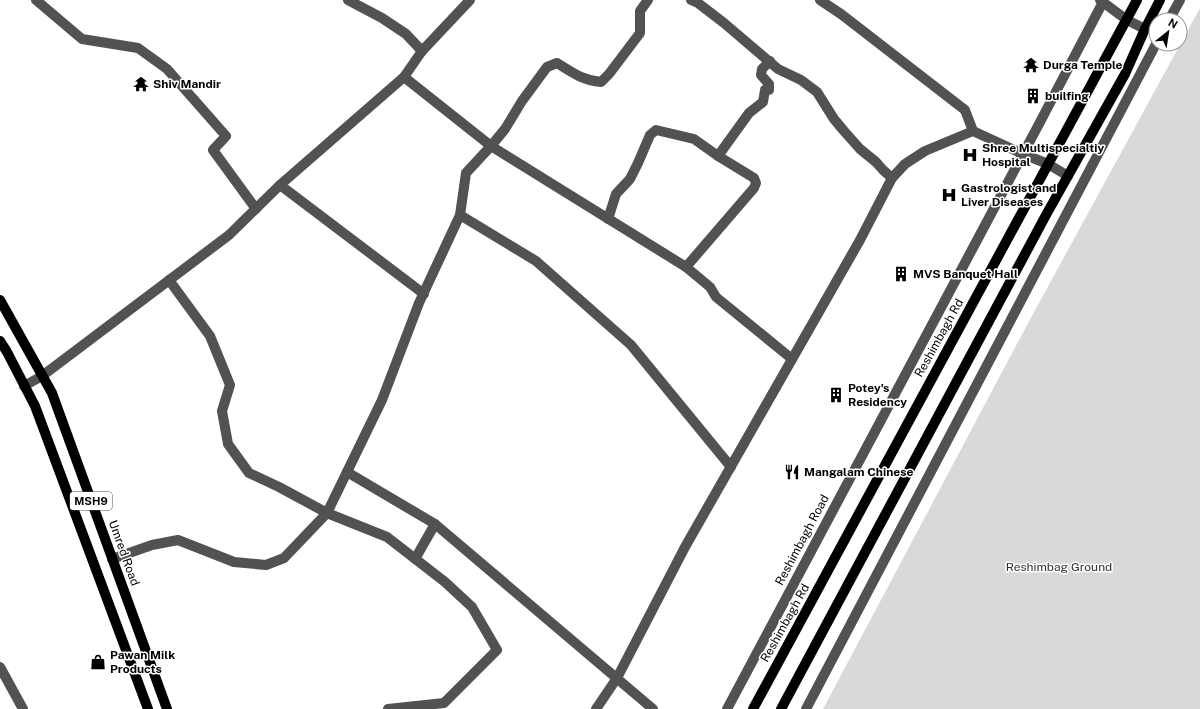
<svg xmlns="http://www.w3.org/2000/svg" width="1200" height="709" font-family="'Public Sans',sans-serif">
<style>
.green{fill:#d9d9d9}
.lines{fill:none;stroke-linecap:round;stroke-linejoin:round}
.minor{stroke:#525252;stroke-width:10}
.major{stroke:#000;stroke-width:10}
.labels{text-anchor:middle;stroke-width:3;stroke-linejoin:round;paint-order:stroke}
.shield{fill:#fff;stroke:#4c4c4c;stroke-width:1}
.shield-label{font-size:11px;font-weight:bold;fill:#000}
.poi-label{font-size:12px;font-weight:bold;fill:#000;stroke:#fff;text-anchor:start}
.street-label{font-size:12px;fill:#000;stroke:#fff}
.park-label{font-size:12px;fill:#303030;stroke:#fff}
</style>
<rect width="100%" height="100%" fill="#fff"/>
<!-- green -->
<polygon class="green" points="1200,8 1200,709 823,709 1027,325"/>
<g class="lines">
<!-- minor -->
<g class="minor">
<polyline points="36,0 82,39 138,48 167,69 226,136 213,150 256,209"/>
<polyline points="348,0 382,18 406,34 422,51"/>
<polyline points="691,0 698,3 724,23 778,69 801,80 817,92 834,119 844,131 860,149 876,162 883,170 892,178"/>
<polyline points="820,0 841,14 965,110 973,131"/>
<polyline points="1100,0 1127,20 1145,29"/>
<polyline points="1169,20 1180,0"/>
<polyline points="404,77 491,146 686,267 710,287 716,297 792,359"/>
<polyline points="718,156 749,113 763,102 765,90 769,90 769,84 761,75 762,69 770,61"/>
<polyline points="280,185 424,294"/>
<polyline points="460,215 536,261 631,345 731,467"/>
<polyline points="608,219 616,194 630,179 638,163 650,135 656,130 694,139 718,156 754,178 756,183 754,188 686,267"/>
<polyline points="169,280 210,336 230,385 222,411 228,444 249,473 279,487 327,513 387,537 445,582 472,607 497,650 444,703 388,709"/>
<polyline points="24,386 42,376 229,235 280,185 404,77 422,51 470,0"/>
<polyline points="347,472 435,524 653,709"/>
<path d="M112,559L152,545L178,540L234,562L266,565L284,558L327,513L382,400L419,303L460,215L466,173L491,146L505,129L522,101L547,67L557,63C573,73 582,80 601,82L609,74L640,33V11L648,0"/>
<polyline points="415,559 435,524"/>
<polyline points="0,667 23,709"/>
<polyline points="596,709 617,678 685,547 860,240 892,178 905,164 925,151 973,131 1023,154 1048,164 1068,176"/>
<polyline points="727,709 1039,124 1103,2"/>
<polyline points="806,709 1156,44"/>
</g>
<!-- major -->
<g class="major">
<polyline points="0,300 52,393 167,709"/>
<polyline points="0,341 7,352 35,406 148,709"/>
<polyline points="753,709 1137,0"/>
<polyline points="781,709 1046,215 1125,74 1145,29 1160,0"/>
</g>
</g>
<!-- icons -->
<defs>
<symbol id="temple-bare" viewBox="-9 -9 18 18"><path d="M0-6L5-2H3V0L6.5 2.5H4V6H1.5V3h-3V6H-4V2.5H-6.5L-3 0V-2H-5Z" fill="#000" stroke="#fff" stroke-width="2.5" paint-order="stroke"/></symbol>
<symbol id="building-bare" viewBox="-9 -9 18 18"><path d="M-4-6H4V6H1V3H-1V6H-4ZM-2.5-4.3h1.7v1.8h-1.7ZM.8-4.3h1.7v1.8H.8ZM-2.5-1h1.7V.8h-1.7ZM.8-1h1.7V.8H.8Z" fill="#000" stroke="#fff" stroke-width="2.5" paint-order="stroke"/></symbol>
<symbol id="hospital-bare" viewBox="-9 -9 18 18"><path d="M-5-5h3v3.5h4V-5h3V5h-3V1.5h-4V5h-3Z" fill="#000" stroke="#fff" stroke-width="2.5" paint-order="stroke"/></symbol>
<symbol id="restaurant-bare" viewBox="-9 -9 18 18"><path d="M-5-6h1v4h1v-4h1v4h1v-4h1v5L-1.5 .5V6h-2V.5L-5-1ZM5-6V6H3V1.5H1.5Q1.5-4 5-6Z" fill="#000" stroke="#fff" stroke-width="2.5" paint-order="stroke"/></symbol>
<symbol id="shop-bare" viewBox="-9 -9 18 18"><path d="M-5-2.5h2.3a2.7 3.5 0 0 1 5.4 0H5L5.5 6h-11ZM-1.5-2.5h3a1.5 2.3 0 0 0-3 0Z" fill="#000" stroke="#fff" stroke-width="2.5" paint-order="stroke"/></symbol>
</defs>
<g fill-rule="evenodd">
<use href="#temple-bare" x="1020" y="54" width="22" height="22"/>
<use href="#temple-bare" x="130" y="73" width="22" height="22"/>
<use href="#building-bare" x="1022" y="85" width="22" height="22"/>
<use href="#hospital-bare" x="959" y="144" width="22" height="22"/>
<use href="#hospital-bare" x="938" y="184" width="22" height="22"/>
<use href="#building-bare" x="890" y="263" width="22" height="22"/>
<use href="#building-bare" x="825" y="384" width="22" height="22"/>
<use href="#restaurant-bare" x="781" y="461" width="22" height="22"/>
<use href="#shop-bare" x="87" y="651" width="22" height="22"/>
</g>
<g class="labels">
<!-- shield labels -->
<rect class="shield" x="70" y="492" width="42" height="18" rx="3"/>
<g class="shield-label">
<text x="91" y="505">MSH9</text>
</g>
<!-- poi labels -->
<g class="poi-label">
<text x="1043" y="69">Durga Temple</text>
<text x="153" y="88">Shiv Mandir</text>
<text x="1045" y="100">builfing</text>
<text x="982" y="152">Shree Multispecialtiy<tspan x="982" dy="14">Hospital</tspan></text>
<text x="961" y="192">Gastrologist and<tspan x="961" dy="14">Liver Diseases</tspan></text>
<text x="913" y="278">MVS Banquet Hall</text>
<text x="848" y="392">Potey's<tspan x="848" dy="14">Residency</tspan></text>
<text x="804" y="476">Mangalam Chinese</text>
<text x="110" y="659">Pawan Milk<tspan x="110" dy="14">Products</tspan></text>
</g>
<!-- street labels -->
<g class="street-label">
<text transform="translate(939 338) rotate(-61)" y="4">Reshimbagh Rd</text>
<text transform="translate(802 540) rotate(-62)" y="4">Reshimbagh Road</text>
<text transform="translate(124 553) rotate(70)" y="4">Umred Road</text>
<text transform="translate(785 623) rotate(-61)" y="4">Reshimbagh Rd</text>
</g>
<!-- park labels -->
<g class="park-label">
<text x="1059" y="571">Reshimbag Ground</text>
</g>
</g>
<!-- north arrow -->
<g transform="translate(1168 32) rotate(30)"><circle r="19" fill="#ffffff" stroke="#999999"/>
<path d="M0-3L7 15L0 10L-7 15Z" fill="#000000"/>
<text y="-6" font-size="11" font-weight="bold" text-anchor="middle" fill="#000000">N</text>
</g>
</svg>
